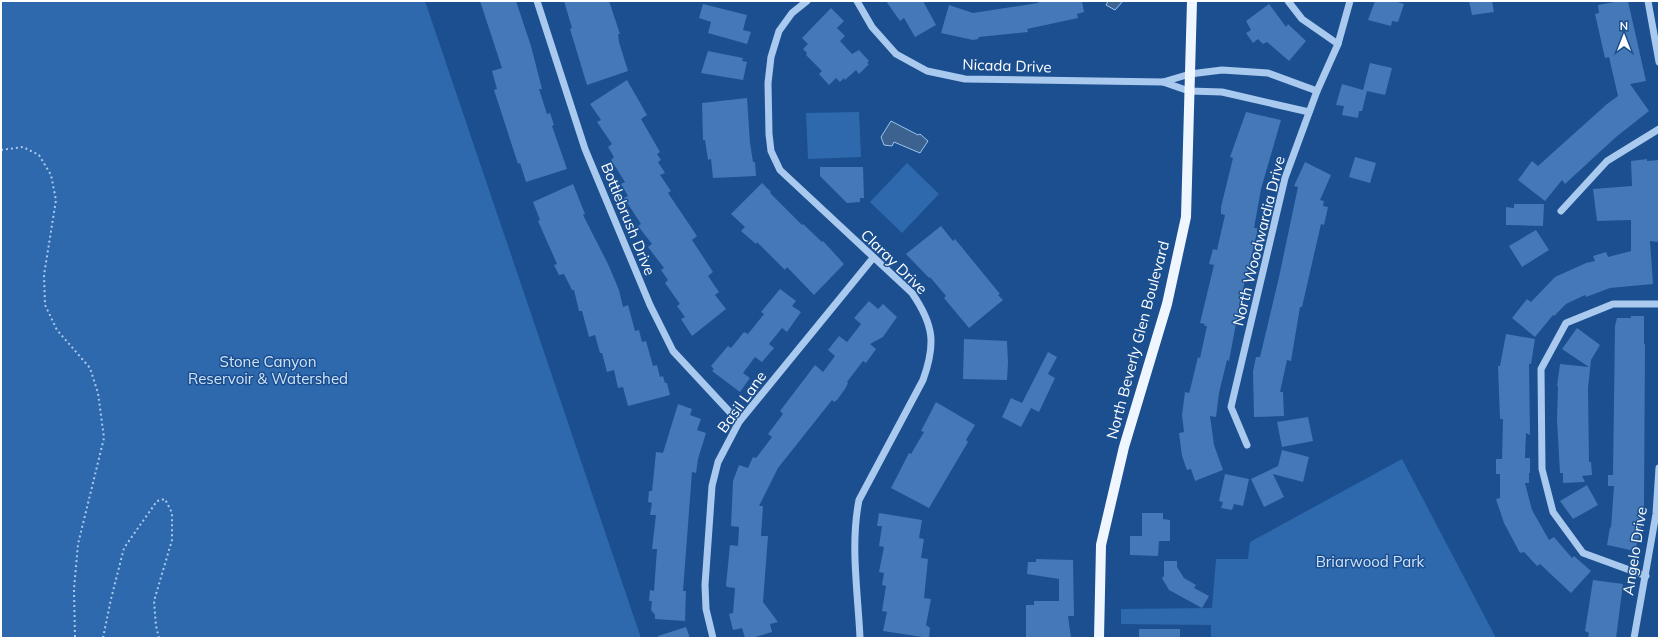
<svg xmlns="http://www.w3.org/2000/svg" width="1660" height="639" font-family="Mulish,sans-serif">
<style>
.green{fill:#2e69ad}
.water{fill:#3c6290;stroke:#9cc4f0}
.building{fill:#4478b7}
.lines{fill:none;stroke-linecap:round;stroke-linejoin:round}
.path{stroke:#a9c9ee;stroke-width:2;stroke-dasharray:2 3;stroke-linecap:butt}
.minor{stroke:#a9c9ee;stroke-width:7}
.major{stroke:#f0f6ff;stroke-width:10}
.labels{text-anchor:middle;stroke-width:3;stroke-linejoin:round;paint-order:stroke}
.street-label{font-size:15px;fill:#fff;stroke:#1b4f8f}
.park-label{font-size:15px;fill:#cfe3fa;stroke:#1b4f8f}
</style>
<rect width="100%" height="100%" fill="#1b4f8f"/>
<!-- green -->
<g class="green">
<polygon points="1,1 425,1 641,638 1,638"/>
<polygon points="859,112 861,157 808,159 806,113"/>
<polygon points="907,163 939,194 902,233 870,202"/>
<polygon points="1402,459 1496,638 1211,638 1211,625 1121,624 1121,609 1212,608 1216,559 1248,559 1250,542"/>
</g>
<!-- water -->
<g class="water">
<polygon points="1108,1 1123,1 1115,10 1106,5"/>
<polygon points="891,121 918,135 920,134 928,141 920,153 894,142 892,146 884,145 881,137"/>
</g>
<!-- building -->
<g class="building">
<polygon points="480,1 516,1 531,46 542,89 539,89 547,114 550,113 554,125 552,126 567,169 526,182 520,163 518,164 494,90 497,89 492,71 502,68"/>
<polygon points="564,1 609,1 620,34 618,34 619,42 628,71 587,85 570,29 572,28"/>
<polygon points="886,1 923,1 936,25 915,37 904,18 900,21"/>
<polygon points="1038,1 1082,1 1084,12 1077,14 1078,18 1027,29 1028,32 979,37 978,39 973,40 941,33 949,5 973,13 1038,3"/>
<polygon points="1375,1 1394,1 1404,4 1398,22 1392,21 1391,26 1368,20"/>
<polygon points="1469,1 1492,1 1494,12 1472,15"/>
<polygon points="1620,1 1628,1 1646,81 1630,84 1649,111 1616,137 1565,184 1562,180 1545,201 1518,180 1532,161 1538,166 1607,104 1618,96 1609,57 1605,58 1595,14 1599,13 1598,5"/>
<polygon points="703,4 747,15 743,30 751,32 747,44 708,33 711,22 699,18"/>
<polygon points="1269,4 1286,27 1288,24 1306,41 1289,61 1267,42 1263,44 1258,39 1253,43 1246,33 1251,30 1246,21"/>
<polygon points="831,8 844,21 837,28 845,36 840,41 852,54 859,50 869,61 867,63 869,64 859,74 856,70 845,80 844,78 840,82 836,78 829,85 819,74 822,71 806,55 807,53 803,49 808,44 802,38"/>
<polygon points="708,51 743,58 742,61 747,62 743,80 701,73"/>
<polygon points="1370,63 1392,68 1385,95 1367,91 1362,111 1359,111 1358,118 1342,115 1344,106 1336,105 1342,84 1363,90"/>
<polygon points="627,80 647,115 641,119 660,152 657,154 661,160 658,162 665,173 660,175 671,191 668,193 697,236 692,240 713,272 708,276 719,292 715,295 726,309 692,336 681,319 685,317 677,306 680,304 665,283 668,280 661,270 664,268 648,247 652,244 638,226 641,224 624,198 628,196 621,184 625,182 611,160 614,157 608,147 612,144 597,122 601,120 590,104"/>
<polygon points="747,98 750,143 753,162 755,162 756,176 713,178 711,159 708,160 705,140 703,140 702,103"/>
<polygon points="1246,112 1281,120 1261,189 1254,228 1257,228 1257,233 1241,297 1229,361 1227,360 1219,393 1216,417 1210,416 1214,445 1223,470 1195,481 1191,469 1187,470 1182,456 1179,433 1184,432 1182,415 1185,392 1189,393 1190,390 1198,357 1200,358 1207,326 1204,326 1205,324 1200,323 1214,265 1209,264 1213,249 1217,250 1225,215 1221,214 1221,207 1233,158 1230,157"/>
<polygon points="1355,157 1376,163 1370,183 1349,177"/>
<polygon points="1647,159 1647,161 1659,160 1659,242 1650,241 1653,284 1610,288 1586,297 1585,295 1566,304 1554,316 1553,315 1535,337 1512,318 1527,299 1531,302 1555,277 1586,263 1595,261 1593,256 1606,252 1608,257 1631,251 1631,220 1597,221 1593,189 1632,186 1631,161"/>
<polygon points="1305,162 1331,175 1320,200 1324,201 1323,206 1328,207 1324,225 1321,224 1302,307 1300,307 1291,361 1287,360 1280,392 1283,392 1284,416 1254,417 1253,371 1256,357 1260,357 1279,277 1298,187 1294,186"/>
<polygon points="820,167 863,167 864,198 860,198 860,202 847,203 820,176"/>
<polygon points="762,183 771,192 770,193 802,225 803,224 822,242 823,241 844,264 814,295 787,267 785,270 757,242 756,244 741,231 745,227 731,214"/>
<polygon points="573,184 585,214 583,215 608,264 619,290 623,307 628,305 635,331 639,330 642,342 646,341 653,366 657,365 660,377 663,376 665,383 667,383 670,395 628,406 623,387 618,388 614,370 607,372 602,353 600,353 595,335 589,337 582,311 579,311 574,290 572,290 564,274 559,275 554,265 557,264 538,221 540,220 533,202"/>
<polygon points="1514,204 1544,204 1543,226 1506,225 1506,207 1514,208"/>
<polygon points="941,226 953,241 955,239 1000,294 998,295 1003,300 969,328 944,298 946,296 930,277 929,278 906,254"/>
<polygon points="1536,230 1549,250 1522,267 1509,246"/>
<polygon points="780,289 796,301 792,306 801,312 787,332 782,328 769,344 774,348 762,362 755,357 743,373 750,378 740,392 712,371 714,369 711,366 728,346 731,348 744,332 748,334 764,314 761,312"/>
<polygon points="869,301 878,309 883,304 897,317 883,337 870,344 876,349 866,363 863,361 847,382 848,383 845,389 837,400 834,402 832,400 778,468 759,506 763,506 761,536 768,536 763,602 778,622 770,624 772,632 752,638 745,638 742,628 733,630 729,614 733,613 735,588 727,587 726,585 730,545 738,546 739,527 731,526 733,481 739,465 748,468 753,457 756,458 772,437 768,434 783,414 780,411 815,365 823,372 835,356 828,350 839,336 847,342 861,324 854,318"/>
<polygon points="1631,316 1644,316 1644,344 1645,344 1644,503 1643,521 1635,551 1607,545 1610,527 1611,528 1614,486 1608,486 1608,475 1613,475 1615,326 1617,318 1631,318"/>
<polygon points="1577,328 1600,345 1591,360 1588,388 1589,462 1591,462 1592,475 1582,476 1585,482 1563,483 1563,473 1560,473 1557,420 1558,386 1557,386 1560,364 1589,367 1562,349"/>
<polygon points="1506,334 1535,339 1531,364 1529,364 1530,435 1526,433 1525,458 1530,458 1530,473 1529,473 1529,483 1525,483 1532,510 1549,540 1554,537 1572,558 1574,556 1591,571 1571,593 1540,564 1537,566 1524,552 1520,553 1504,523 1496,499 1500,498 1500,474 1496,474 1496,459 1502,459 1503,419 1500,419 1498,366 1500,366"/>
<polygon points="964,339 1007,341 1008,363 1007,380 963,379"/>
<polygon points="1048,352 1057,357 1048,374 1055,378 1039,412 1031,408 1021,427 1002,417 1011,398 1022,403"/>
<polygon points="936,402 975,425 966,440 968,442 929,508 891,488 909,453 911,454 924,432 921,431"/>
<polygon points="678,404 692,409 690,415 701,419 697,430 706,433 698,459 696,473 692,472 683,591 686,591 685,621 655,619 655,615 651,610 652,601 649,601 650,590 654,591 657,549 652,549 656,515 650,515 652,503 648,502 649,491 652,491 656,452 663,453"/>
<polygon points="1308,417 1313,441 1282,447 1277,422"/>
<polygon points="1282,450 1309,457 1303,482 1273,474 1284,497 1264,507 1251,479 1278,466"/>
<polygon points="1225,474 1249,479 1243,506 1234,504 1232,510 1221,508 1223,502 1219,501"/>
<polygon points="1587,485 1598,505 1573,519 1560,501"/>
<polygon points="879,513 922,520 919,538 924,539 921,558 928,559 924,598 931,599 926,625 930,628 929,638 883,631 887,612 882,611 886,586 882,585 884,573 879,572 884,547 879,546 882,526 877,526"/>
<polygon points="1142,513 1163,513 1163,519 1170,520 1170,541 1159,541 1158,556 1130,555 1130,536 1142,536"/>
<polygon points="1036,559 1073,560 1074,616 1068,616 1071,638 1026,638 1026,605 1034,605 1034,601 1059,601 1059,579 1027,574 1028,562 1036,562"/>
<polygon points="1164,561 1177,561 1177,567 1184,578 1196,585 1194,588 1209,596 1202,608 1169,590 1162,578 1164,576"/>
<polygon points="1593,580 1623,584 1616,638 1588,638 1589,633 1585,631"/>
<polygon points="686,627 690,638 658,638 658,636"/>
<rect x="1139" y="629" width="41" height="9"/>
</g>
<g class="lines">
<!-- path -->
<g class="path">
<polyline points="1,150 23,147 39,155 51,175 56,200 44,275 45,305 57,330 90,368 98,393 104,438 78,544 74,589 75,638"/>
<polyline points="103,638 111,599 124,548 157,501 165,499 172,513 172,540 154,601 156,626 159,638"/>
</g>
<!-- minor -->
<g class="minor">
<polyline points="537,1 585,149 650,305 673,351 739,422"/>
<path d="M807,1L792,13L779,31L771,57L768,83L769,134L771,151L780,170L912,293C934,325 936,344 923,380L859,500C850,545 858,593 860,638"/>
<polyline points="857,1 872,27 896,54 927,71 965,79 1163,82 1190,74 1222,70 1268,73 1317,91"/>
<polyline points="1288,1 1302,19 1338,44"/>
<polyline points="1648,1 1659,62"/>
<polyline points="1163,82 1189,91 1222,92 1309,112"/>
<polyline points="1561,211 1607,161 1659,129"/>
<polyline points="1247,445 1231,407 1285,178 1317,91 1338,44 1350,1"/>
<polyline points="1646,576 1583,553 1553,512 1542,469 1541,369 1566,323 1613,304 1659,304"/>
<polyline points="713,638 706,609 705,585 712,486 718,462 739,422 873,258"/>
<polyline points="1634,638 1656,514 1659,468"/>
</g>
<!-- major -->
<polyline class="major" points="1099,638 1101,545 1124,447 1167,304 1186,217 1192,1"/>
</g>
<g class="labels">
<!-- street labels -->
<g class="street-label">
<text transform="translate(1007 66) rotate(2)" y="5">Nicada Drive</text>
<text transform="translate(628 219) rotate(68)" y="5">Bottlebrush Drive</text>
<text transform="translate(1259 241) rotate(-76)" y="5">North Woodwardia Drive</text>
<text transform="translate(894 262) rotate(44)" y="5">Claray Drive</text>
<text transform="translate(1138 340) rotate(-75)" y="5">North Beverly Glen Boulevard</text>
<text transform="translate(742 402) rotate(-54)" y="5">Basil Lane</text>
<text transform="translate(1635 551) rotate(-81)" y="5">Angelo Drive</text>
</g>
<!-- park labels -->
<g class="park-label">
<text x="268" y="367">Stone Canyon<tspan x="268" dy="17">Reservoir &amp; Watershed</tspan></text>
<text x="1370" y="567">Briarwood Park</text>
</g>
</g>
<!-- border -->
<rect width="1660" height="639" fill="none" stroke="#ffffff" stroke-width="4"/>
<!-- north arrow -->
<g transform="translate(1624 36)" stroke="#1b4f8f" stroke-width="3" paint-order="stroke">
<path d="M0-3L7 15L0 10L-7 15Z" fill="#ffffff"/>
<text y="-6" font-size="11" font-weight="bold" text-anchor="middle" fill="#ffffff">N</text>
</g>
</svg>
